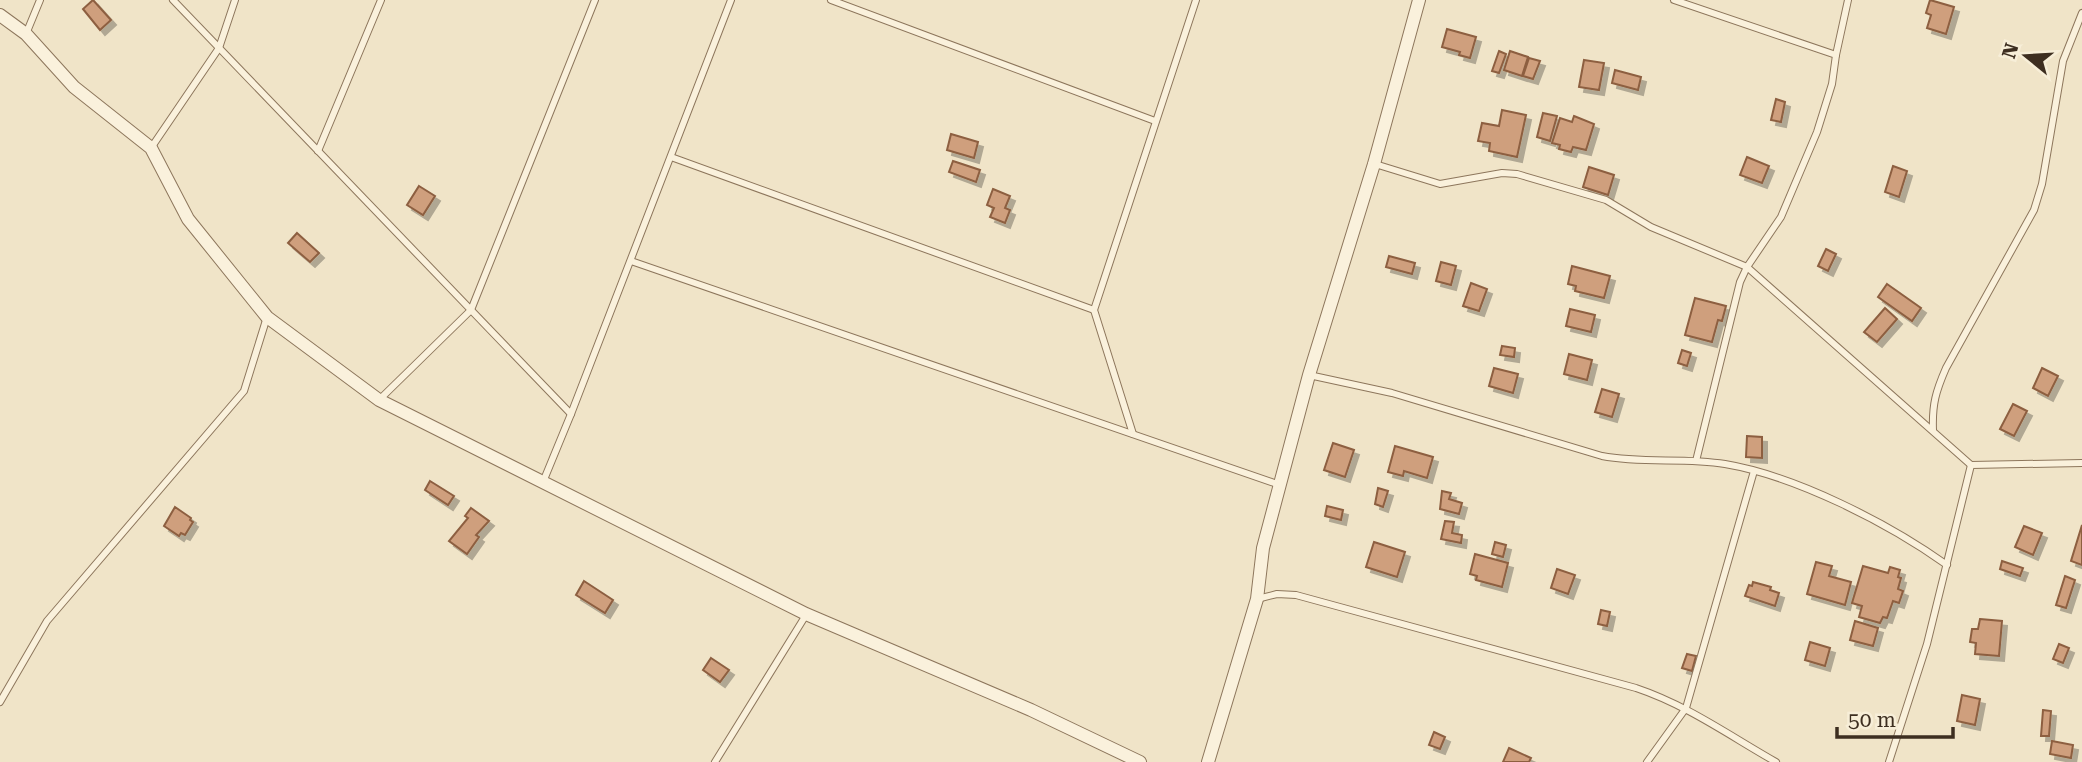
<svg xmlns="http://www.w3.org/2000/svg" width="2082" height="762" font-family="'Roboto Serif',serif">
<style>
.building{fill:#cf9f7d;stroke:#8d5f41;stroke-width:2;filter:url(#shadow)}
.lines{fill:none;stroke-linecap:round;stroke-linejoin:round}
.lane-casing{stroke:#8d765c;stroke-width:8}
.street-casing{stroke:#8d765c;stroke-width:14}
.lane{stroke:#faf1dc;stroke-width:6}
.street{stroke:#faf1dc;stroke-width:12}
</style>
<defs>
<filter id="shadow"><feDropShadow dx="5" dy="5" stdDeviation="0" flood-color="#0004"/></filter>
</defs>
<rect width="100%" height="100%" fill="#f0e4c8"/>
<!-- building -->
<g class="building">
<polygon points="93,0 111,20 100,30 83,9"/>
<polygon points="1930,0 1954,7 1946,34 1927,28 1931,15 1926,13"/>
<polygon points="1447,29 1476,37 1470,58 1459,55 1460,52 1442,47"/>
<polygon points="1499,51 1506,54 1499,73 1492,71"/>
<polygon points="1510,51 1528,57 1522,76 1504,70"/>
<polygon points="1529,58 1540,61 1533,79 1523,76"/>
<polygon points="1584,60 1604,63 1599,90 1579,87"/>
<polygon points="1615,70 1641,77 1638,90 1612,83"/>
<polygon points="1776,99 1785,102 1781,122 1771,120"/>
<polygon points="1502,110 1526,115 1517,157 1489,151 1490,143 1478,141 1482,123 1499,126"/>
<polygon points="1543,113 1557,116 1550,141 1537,137"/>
<polygon points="1574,116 1594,124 1586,150 1573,147 1571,152 1559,149 1560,145 1552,143 1560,118 1572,122"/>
<polygon points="951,134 978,142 974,158 947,150"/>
<polygon points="1747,157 1769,166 1762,183 1740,175"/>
<polygon points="953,161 980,170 976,182 949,172"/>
<polygon points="1893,166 1907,171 1899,197 1885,192"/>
<polygon points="1589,167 1614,175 1608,195 1583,187"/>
<polygon points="419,186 435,196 423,215 407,205"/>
<polygon points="993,189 1010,196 1005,208 1010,210 1005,223 990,217 994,208 987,205"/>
<polygon points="297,233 319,253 310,262 288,243"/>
<polygon points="1826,249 1836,254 1828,271 1818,266"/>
<polygon points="1389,256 1415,263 1412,274 1386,267"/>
<polygon points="1441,262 1456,266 1451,285 1436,281"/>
<polygon points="1572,266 1610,276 1604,298 1575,291 1576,286 1568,284"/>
<polygon points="1471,283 1487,289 1479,311 1463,306"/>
<polygon points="1887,284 1921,308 1912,321 1878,297"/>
<polygon points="1695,298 1726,306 1722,321 1718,320 1712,342 1685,335"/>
<polygon points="1885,308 1897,319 1877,342 1864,332"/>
<polygon points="1570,309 1595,315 1591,332 1566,326"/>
<polygon points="1502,346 1515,348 1514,357 1500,355"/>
<polygon points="1682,350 1691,353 1687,366 1678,363"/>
<polygon points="1569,354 1592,360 1587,380 1564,374"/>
<polygon points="1494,368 1518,374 1513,393 1489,386"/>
<polygon points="2042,368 2058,376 2048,396 2033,388"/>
<polygon points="1602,389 1619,394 1612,417 1595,412"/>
<polygon points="2013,404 2027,411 2014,436 2000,429"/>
<polygon points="1747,436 1762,437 1762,458 1746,457"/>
<polygon points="1333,443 1354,450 1345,477 1324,470"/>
<polygon points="1395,446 1433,457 1427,478 1404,471 1403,476 1388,472"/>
<polygon points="430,481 454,496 448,505 425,490"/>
<polygon points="1378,488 1388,491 1383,507 1375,504"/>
<polygon points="1442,491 1451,493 1449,499 1462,503 1459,514 1440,509"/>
<polygon points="1327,506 1343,510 1341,520 1325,516"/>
<polygon points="175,507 191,518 190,520 193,522 185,535 181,533 179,536 164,526"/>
<polygon points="471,508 489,521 476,535 479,537 467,554 449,541 468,518 465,516"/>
<polygon points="1445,521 1454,522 1452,533 1462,535 1461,543 1441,539"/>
<polygon points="2082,525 2082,565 2071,561"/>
<polygon points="2024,526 2042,533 2033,555 2015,547"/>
<polygon points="1374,542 1405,552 1397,577 1366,567"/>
<polygon points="1495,542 1506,545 1503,557 1492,554"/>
<polygon points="1475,554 1508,563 1502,587 1476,580 1477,576 1470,574"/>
<polygon points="2002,561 2023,568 2020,576 2000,569"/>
<polygon points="1816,562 1832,566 1829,576 1851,582 1845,605 1807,594"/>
<polygon points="1863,566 1888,573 1890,567 1900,570 1898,577 1901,578 1898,589 1903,591 1899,603 1893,601 1887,618 1883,617 1880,623 1859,617 1862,606 1852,603"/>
<polygon points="1557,569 1575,575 1568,594 1551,588"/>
<polygon points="2065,576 2075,580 2066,608 2056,605"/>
<polygon points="584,581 613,600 605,613 576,595"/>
<polygon points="1753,582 1771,587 1770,590 1779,593 1775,606 1745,596 1749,585 1752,586"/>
<polygon points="1601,610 1610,612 1607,626 1598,624"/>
<polygon points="1980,619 2002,621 1999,656 1975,654 1976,643 1970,642 1972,629 1978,629"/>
<polygon points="1855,621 1878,628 1873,646 1850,640"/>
<polygon points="1810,642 1830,648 1825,666 1805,660"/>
<polygon points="2059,644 2069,648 2063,663 2053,659"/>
<polygon points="1687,654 1696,656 1692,671 1682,668"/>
<polygon points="711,658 729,670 720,682 703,670"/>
<polygon points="1962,695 1980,699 1975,725 1957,721"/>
<polygon points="2043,710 2051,711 2049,736 2041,736"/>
<polygon points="1434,732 1445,737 1440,749 1429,745"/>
<polygon points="2052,741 2073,745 2071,758 2050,754"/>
<polygon points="1509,748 1531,758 1529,762 1503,762"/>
</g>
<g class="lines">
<defs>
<g id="lane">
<polyline points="173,0 571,414"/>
<polyline points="831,0 1155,121"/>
<polyline points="1674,0 1836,55 1832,84 1817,132 1781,217 1747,267 1740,282 1696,461"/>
<polyline points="26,34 40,0"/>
<polyline points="1836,55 1848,0"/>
<polyline points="151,148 219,48 235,0"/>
<polyline points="318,151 381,0"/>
<polyline points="671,157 1094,310"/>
<polyline points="1375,164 1440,184 1502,173 1517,174 1606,200 1651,227 1747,267 1971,465"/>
<polyline points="631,261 1280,485"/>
<path d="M1309,375L1392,393L1602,456C1643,464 1684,457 1725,464C1796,476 1888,523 1947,565"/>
<polyline points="379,400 471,310 595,0"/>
<path d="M1933,430C1932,404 1936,391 1946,368L2034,210L2042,184L2063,61L2082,13"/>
<polyline points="1133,434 1094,310 1196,0"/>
<polyline points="543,482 571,414 731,0"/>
<path d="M1257,599L1277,594L1296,595L1636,688C1687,705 1730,736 1776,762"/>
<polyline points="0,702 47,621 244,391 267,317"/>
<polyline points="715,762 806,615"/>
<polyline points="1647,762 1686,708 1754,471"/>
<polyline points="1889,762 1927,644 1971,465 2082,463"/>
</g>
<g id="street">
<polyline points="0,15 26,34 74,87 151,148 188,219 267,317 379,400 806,614 1031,710 1140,762"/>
<polyline points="1208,762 1257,599 1263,548 1309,375 1374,164 1419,0"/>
</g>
</defs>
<!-- lane casing -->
<use href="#lane" class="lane-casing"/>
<!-- street casing -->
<use href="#street" class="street-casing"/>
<!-- lane -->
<use href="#lane" class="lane"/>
<!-- street -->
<use href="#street" class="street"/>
</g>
<!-- north arrow -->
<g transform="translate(2026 56) rotate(288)" stroke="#f7eed8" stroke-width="5" paint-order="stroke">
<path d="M0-5L12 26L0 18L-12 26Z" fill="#3d2e20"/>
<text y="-10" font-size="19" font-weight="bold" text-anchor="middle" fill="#3d2e20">N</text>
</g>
<!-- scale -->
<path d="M1837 727v10h116v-10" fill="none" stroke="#3d2e20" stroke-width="3.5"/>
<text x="1848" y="727" font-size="21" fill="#3d2e20" stroke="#f7eed8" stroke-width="5" paint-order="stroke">50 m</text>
</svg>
